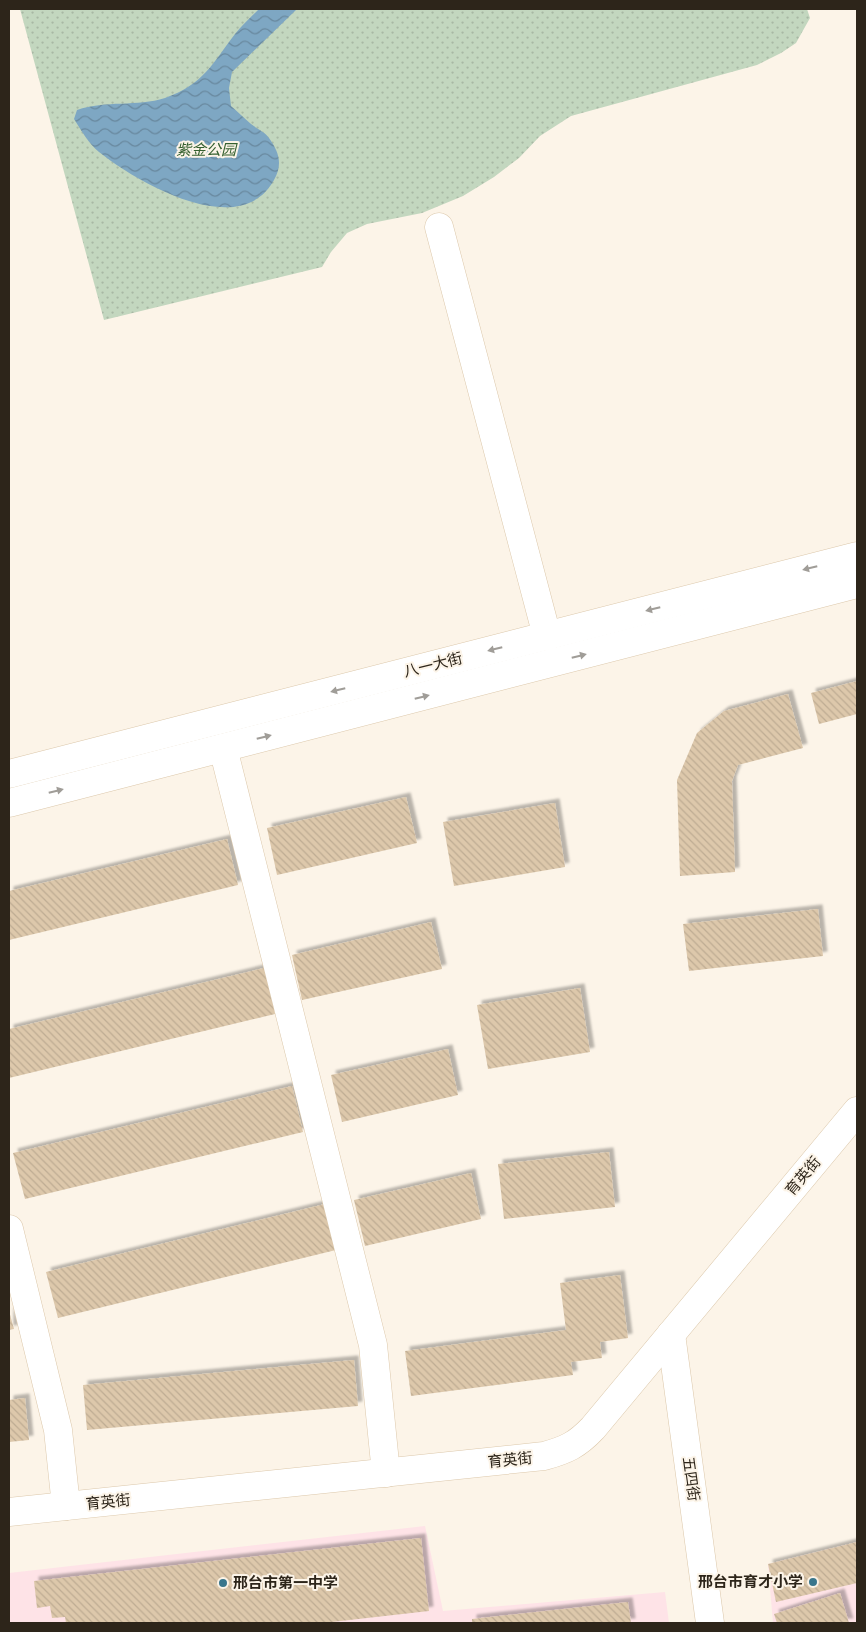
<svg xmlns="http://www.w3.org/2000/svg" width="866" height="1632" font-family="'Source Serif 4','Noto Sans SC',serif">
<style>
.education{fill:#fee3e7}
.park{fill:url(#park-dots)}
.water{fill:url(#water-waves)}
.building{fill:url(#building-back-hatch);filter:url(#shadow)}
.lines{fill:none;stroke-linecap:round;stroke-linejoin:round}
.minor-casing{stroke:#dcc8ab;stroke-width:29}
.minor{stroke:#fff;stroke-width:28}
.oneway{fill:#a09d98}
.poi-dot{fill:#39768c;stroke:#fcf4e8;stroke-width:2}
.labels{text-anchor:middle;stroke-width:4;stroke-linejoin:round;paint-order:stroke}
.park-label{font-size:15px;font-style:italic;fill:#35602f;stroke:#fcf4e8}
.street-label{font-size:15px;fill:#2d251a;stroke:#fcf4e8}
.poi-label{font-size:15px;font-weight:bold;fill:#2d251a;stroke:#fcf4e8;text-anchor:end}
</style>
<defs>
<pattern id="park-dots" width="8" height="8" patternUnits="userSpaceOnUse" patternTransform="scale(1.25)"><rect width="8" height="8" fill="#c3d7bf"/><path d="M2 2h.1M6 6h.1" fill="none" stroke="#a8b8a4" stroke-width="1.8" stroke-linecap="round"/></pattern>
<pattern id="water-waves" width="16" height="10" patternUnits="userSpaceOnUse" patternTransform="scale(1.25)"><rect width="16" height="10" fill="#7ea7c3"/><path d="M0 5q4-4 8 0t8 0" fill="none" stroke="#68889e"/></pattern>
<pattern id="building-back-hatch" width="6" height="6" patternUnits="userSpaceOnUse" patternTransform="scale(1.25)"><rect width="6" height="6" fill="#ddc8ab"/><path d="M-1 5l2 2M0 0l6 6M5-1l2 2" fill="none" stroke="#beac93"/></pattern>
<filter id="shadow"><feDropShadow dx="4.5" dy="-4.5" stdDeviation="1" flood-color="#0004"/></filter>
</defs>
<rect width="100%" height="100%" fill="#fcf4e8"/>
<!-- education -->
<g class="education">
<polygon points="425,1526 443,1611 665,1592 669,1623 9,1623 9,1573"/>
<polygon points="857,1542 857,1623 773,1623 768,1564"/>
</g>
<!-- park -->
<polygon class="park" points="20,9 807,9 810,18 796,43 781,53 757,65 571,116 540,136 519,158 494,177 463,196 422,213 367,224 347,233 331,252 322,267 104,320"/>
<!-- water -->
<path class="water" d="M259,9H297L232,72L229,88L231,106C238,112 244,118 251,124C257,129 265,132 269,138C279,152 283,164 274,180C240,242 138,183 99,152C89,144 81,130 74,119L77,110C106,100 137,107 165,98C204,84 212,64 235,34C242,25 251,17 259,9Z"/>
<!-- building -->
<g class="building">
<polygon points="857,681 857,714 819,724 811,693"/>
<polygon points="788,694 803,748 738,765 732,781 735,872 680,876 677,780 697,733 724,711"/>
<polygon points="406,797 417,843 277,875 267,828"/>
<polygon points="555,803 565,867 454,886 443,822"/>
<polygon points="227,839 238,885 9,940 9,891"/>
<polygon points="818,909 823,956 689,971 683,924"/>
<polygon points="431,922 442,969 302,1000 292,955"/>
<polygon points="264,968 275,1014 9,1078 9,1029"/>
<polygon points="580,988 590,1052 488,1069 477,1005"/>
<polygon points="448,1049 458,1095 342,1122 331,1075"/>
<polygon points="292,1086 303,1132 25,1199 13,1153"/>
<polygon points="609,1152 615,1207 504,1219 498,1164"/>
<polygon points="471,1173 481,1219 365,1246 354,1200"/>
<polygon points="325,1204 336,1250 58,1318 46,1272"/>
<polygon points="620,1275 628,1338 600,1342 602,1358 571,1362 573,1375 411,1396 405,1351 566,1330 560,1283"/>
<polygon points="9,1311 14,1329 9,1330"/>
<polygon points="354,1360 358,1406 87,1430 83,1385"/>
<polygon points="25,1398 29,1440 9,1442 9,1400"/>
<polygon points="421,1538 429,1611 323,1623 66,1623 65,1617 52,1618 50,1606 37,1608 34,1581"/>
<polygon points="857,1542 857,1583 776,1602 768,1564"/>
<polygon points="840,1593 849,1623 777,1623 774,1614"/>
<polygon points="628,1602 631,1623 472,1623 472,1619"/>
</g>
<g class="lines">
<defs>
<g id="minor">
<polyline points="439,227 547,636"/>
<polyline points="223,748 373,1345 386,1473"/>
<polyline points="9,774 857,556"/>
<polyline points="9,803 857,584"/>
<polyline points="9,1229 58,1430 66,1506"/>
<polyline points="671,1334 710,1623"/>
<path d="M9,1512L544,1456C566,1450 577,1445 593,1428L857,1111"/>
</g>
</defs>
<!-- minor casing -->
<use href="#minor" class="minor-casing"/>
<!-- minor -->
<use href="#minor" class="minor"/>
</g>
<!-- one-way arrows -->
<defs><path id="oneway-solid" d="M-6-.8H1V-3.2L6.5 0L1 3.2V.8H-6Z" transform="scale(1.25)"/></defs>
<g class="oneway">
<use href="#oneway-solid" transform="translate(810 568) rotate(166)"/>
<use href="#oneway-solid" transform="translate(653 609) rotate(166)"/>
<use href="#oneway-solid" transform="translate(495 649) rotate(166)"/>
<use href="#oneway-solid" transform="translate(579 656) rotate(-14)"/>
<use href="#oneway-solid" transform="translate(338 690) rotate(166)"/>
<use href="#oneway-solid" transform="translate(422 697) rotate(-14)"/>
<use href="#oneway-solid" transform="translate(264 737) rotate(-14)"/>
<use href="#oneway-solid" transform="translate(56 791) rotate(-14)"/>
</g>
<!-- markers -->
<g class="poi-dot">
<circle cx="813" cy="1582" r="5"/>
<circle cx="223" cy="1583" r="5"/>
</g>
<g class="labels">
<!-- park labels -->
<g class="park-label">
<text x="206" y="155">紫金公园</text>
</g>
<!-- street labels -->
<g class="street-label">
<text transform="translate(433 665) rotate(-14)" y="5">八一大街</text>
<text transform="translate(803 1176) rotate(-50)" y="5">育英街</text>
<text transform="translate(510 1460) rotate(-6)" y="5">育英街</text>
<text transform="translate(691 1479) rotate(82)" y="5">五四街</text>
<text transform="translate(108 1502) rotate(-6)" y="5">育英街</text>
</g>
<!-- poi labels -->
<g class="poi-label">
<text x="803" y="1587">邢台市育才小学</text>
<text x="233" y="1588" text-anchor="start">邢台市第一中学</text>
</g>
</g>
<!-- border -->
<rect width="866" height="1632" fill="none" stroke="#2d251a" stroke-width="20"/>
</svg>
